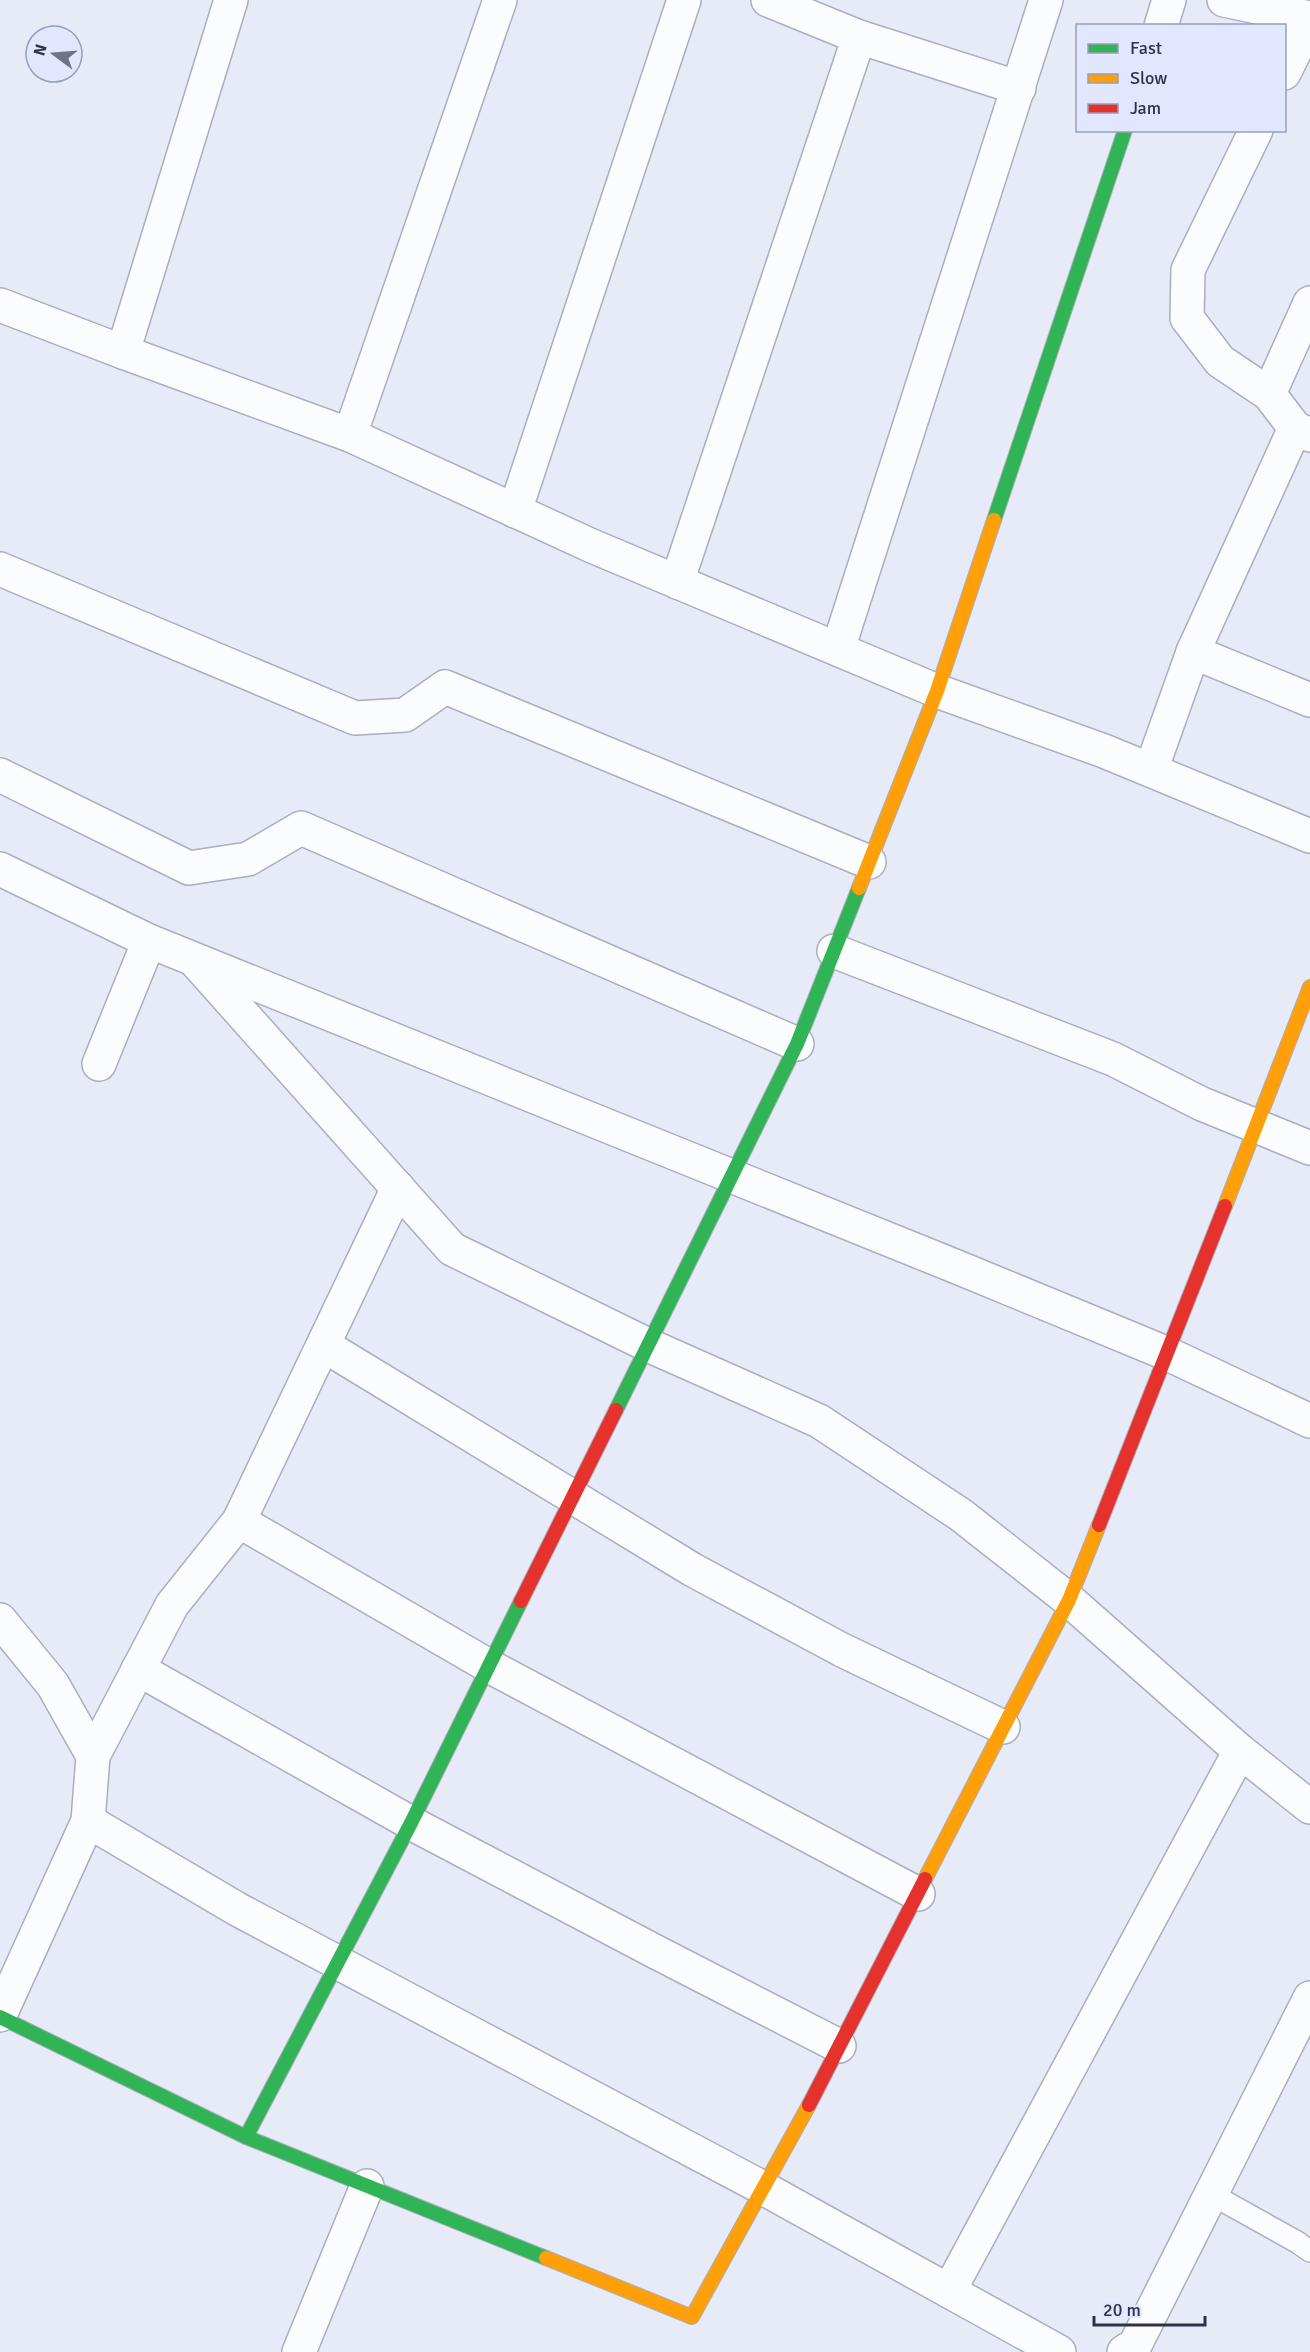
<svg xmlns="http://www.w3.org/2000/svg" width="1310" height="2352" font-family="Signika,sans-serif">
<style>
.lines{fill:none;stroke-linecap:round;stroke-linejoin:round}
.lane-casing{stroke:#aaaebe;stroke-width:24}
.street-casing{stroke:#aaaebe;stroke-width:36}
.fast-casing{stroke:#aaaebe;stroke-width:16}
.slow-casing{stroke:#aaaebe;stroke-width:16}
.jam-casing{stroke:#aaaebe;stroke-width:16}
.lane{stroke:#fbfcfe;stroke-width:21}
.street{stroke:#fbfcfe;stroke-width:33}
.fast{stroke:#30b455;stroke-width:14}
.slow{stroke:#ff9f0a;stroke-width:14}
.jam{stroke:#e5322d;stroke-width:14}
</style>
<rect width="100%" height="100%" fill="#e7ebf8"/>
<g class="lines">
<defs>
<polyline id="lane" points="1211,2194 1297,2242 1310,2251"/>
<g id="street">
<polyline points="768,0 859,37 1019,88"/>
<polyline points="1224,0 1310,18"/>
<polyline points="1161,26 1169,0"/>
<polyline points="1284,73 1310,21"/>
<polyline points="1256,130 1188,270 1187,318 1220,361 1269,394 1295,428 1310,435"/>
<polyline points="0,305 123,352 231,0"/>
<polyline points="123,352 350,435 592,546 937,691 1104,751 1310,836"/>
<polyline points="1269,394 1310,303"/>
<polyline points="350,435 500,0"/>
<polyline points="515,511 684,0"/>
<polyline points="0,569 355,718 405,715 445,687 869,862"/>
<polyline points="677,582 859,37"/>
<polyline points="838,649 1046,0"/>
<polyline points="1193,652 1310,700"/>
<polyline points="1151,770 1193,652 1295,428"/>
<polyline points="0,775 189,868 248,859 301,828 797,1044"/>
<polyline points="0,869 149,941 957,1267 1168,1354 1310,1421"/>
<polyline points="834,951 1113,1059 1202,1104 1310,1148"/>
<polyline points="197,963 452,1249 648,1345 819,1421 961,1515 1069,1600 1240,1751 1310,1807"/>
<polyline points="99,1064 149,941"/>
<polyline points="325,1346 693,1570 842,1650 1003,1727"/>
<polyline points="239,1521 489,1666 918,1894"/>
<polyline points="0,1620 53,1685 93,1756 88,1821 0,2015"/>
<polyline points="138,1669 411,1823 656,1952 839,2046"/>
<polyline points="93,1756 172,1605 239,1521 398,1188"/>
<polyline points="88,1821 237,1909 763,2188 1059,2352"/>
<polyline points="949,2291 1240,1751"/>
<polyline points="299,2352 367,2186"/>
<polyline points="1124,2352 1135,2345 1310,1998"/>
</g>
<g id="fast">
<polyline points="994,520 1125,130"/>
<polyline points="616,1410 797,1044 859,888"/>
<polyline points="0,2017 246,2137 546,2258"/>
<polyline points="246,2137 411,1823 521,1601"/>
</g>
<g id="slow">
<polyline points="859,888 937,691 994,520"/>
<polyline points="1225,1206 1310,987"/>
<polyline points="925,1879 1069,1600 1099,1525"/>
<polyline points="546,2258 692,2317 809,2105"/>
</g>
<g id="jam">
<polyline points="1099,1525 1225,1206"/>
<polyline points="521,1601 616,1410"/>
<polyline points="809,2105 925,1879"/>
</g>
</defs>
<!-- lane casing -->
<use href="#lane" class="lane-casing"/>
<!-- street casing -->
<use href="#street" class="street-casing"/>
<!-- fast casing -->
<use href="#fast" class="fast-casing"/>
<!-- slow casing -->
<use href="#slow" class="slow-casing"/>
<!-- jam casing -->
<use href="#jam" class="jam-casing"/>
<!-- lane -->
<use href="#lane" class="lane"/>
<!-- street -->
<use href="#street" class="street"/>
<!-- fast -->
<use href="#fast" class="fast"/>
<!-- slow -->
<use href="#slow" class="slow"/>
<!-- jam -->
<use href="#jam" class="jam"/>
</g>
<!-- legend -->
<rect x="1076" y="24" width="210" height="108" fill="#e0e7ff" stroke="#989fb6" stroke-width="1.5"/>
<rect x="1088" y="44" width="30" height="9" fill="#30b455" stroke="#989fb6" stroke-width="1.5"/>
<text x="1130" y="54" font-size="18" fill="#2d3249">Fast</text>
<rect x="1088" y="74" width="30" height="9" fill="#ff9f0a" stroke="#989fb6" stroke-width="1.5"/>
<text x="1130" y="84" font-size="18" fill="#2d3249">Slow</text>
<rect x="1088" y="104" width="30" height="9" fill="#e5322d" stroke="#989fb6" stroke-width="1.5"/>
<text x="1130" y="114" font-size="18" fill="#2d3249">Jam</text>
<!-- north arrow -->
<g transform="translate(54 54) rotate(286)"><circle r="28" fill="#e0e7ff" stroke="#989fb6" stroke-width="1.5"/>
<path d="M0-4.5L10 22L0 15L-10 22Z" fill="#6e7386"/>
<text y="-9" font-size="16" font-weight="bold" text-anchor="middle" fill="#2d3249">N</text>
</g>
<!-- scale -->
<path d="M1094 2316v9h111v-9" fill="none" stroke="#2d3249" stroke-width="3"/>
<text x="1103" y="2316" font-size="18" fill="#2d3249" stroke="#e0e7ff" stroke-width="4.5" paint-order="stroke">20 m</text>
</svg>
